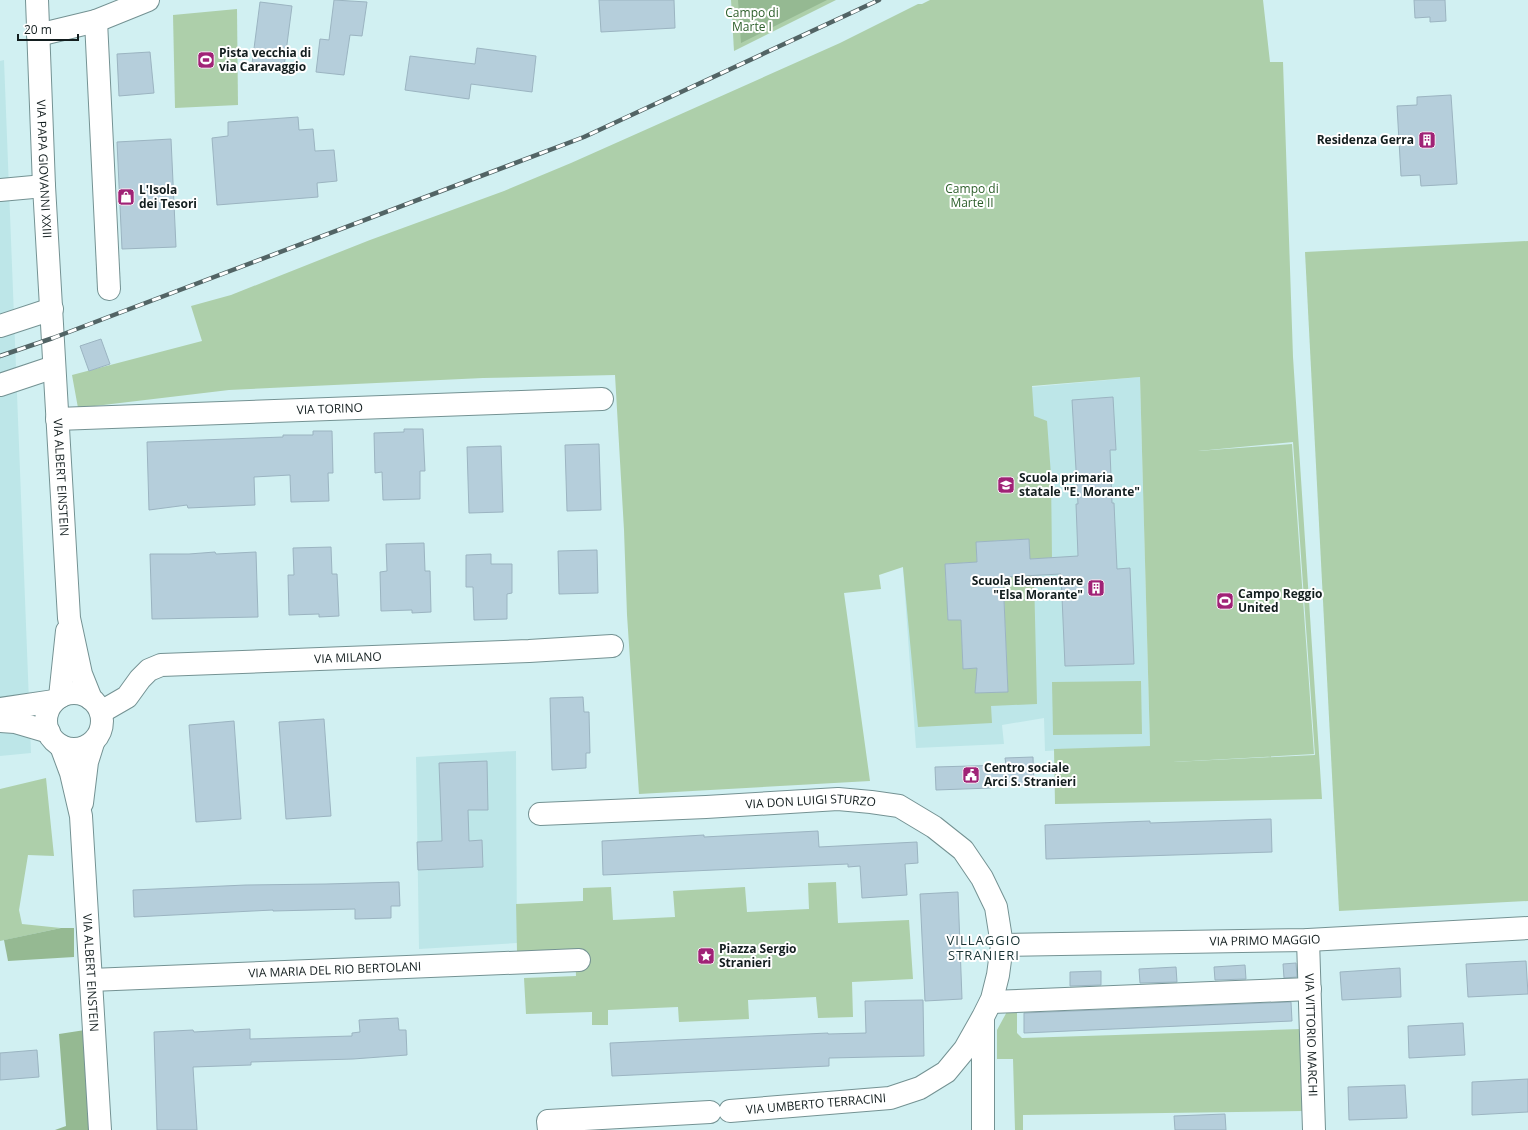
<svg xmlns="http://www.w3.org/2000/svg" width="1528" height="1130" font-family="'Open Sans',sans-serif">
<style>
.built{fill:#bde6e8}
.green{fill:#adcfaa;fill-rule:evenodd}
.forest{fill:#95b992}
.building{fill:#b5cedb;stroke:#9bb4c1}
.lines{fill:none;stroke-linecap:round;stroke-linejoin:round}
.minor-casing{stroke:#749293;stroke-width:24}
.major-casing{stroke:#749293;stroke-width:24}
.minor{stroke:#fff;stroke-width:22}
.major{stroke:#fff;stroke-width:22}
.rail-casing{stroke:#526465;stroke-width:4.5}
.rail{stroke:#fff;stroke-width:3;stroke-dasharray:9;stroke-linecap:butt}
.labels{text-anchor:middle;stroke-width:4;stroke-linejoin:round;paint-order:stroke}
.park-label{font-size:12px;fill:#2e602c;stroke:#fff}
.poi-label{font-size:12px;font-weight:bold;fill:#131e1f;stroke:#fff;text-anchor:start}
.street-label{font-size:12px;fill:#131e1f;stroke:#fff}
.neighbourhood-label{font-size:13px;letter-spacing:1px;fill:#193435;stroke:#fff}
</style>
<rect width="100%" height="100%" fill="#d1f0f2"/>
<!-- built -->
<g class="built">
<polygon points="4,60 31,753 0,756 0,61"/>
<polygon points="1140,377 1150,746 1045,751 1044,718 1002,725 1004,744 916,748 903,568 859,403"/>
<polygon points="516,751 517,943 419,949 416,757"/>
</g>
<!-- green -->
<g class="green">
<polygon points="731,0 836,0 734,51"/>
<path d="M930,0H1263L1270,62H1283L1293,357L1322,799L1055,804L1054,749L1150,746L1140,377L1032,386L1034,416L1047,421L1051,475L1052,558L1030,559L1029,539L976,542L977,562L945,564L948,620H961L963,669L977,668L976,693L1008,691L1004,598L977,578L1034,575L1037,704L991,706L992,723L918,727L903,567L879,575L881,589L844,593L870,781L639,794L627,615L624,530L615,375L483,378L229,390L78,408L72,375L202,341L191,306L231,295L370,240L504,191L571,163L840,43L918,4H922ZM1293,442L1315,755L1173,762L1314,754L1292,444L1198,451Z"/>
<polygon points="237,9 238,105 175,108 173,15"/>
<polygon points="1528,241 1528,901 1339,911 1305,252"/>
<polygon points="1141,681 1142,734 1053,735 1052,682"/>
<polygon points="46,778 54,856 28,855 19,910 22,924 61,928 0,941 0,789"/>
<polygon points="836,882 838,923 909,920 913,979 852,982 853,1017 818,1018 816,997 748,1000 749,1019 679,1022 678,1007 608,1010 608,1025 592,1025 592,1012 526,1014 524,978 576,976 575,951 517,952 516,904 583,901 583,888 611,887 613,920 675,917 673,891 745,887 747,912 809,909 808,883"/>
<polygon points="1017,1006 1017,1033 1022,1038 1301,1029 1303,1111 1023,1115 1023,1130 1015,1130 1013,1059 997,1059 997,1030 1009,1008"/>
</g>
<!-- forest -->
<g class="forest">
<polygon points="738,0 827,0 741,43"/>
<polygon points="61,928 74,928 74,957 8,961 4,940"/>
<polygon points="85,1030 89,1130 55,1130 66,1126 59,1034"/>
</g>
<!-- building -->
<g class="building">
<polygon points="334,0 367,2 362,36 350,35 344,75 316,72 320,39 329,40"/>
<polygon points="599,0 674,0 675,28 601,32"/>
<polygon points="1414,0 1445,0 1446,21 1430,22 1430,17 1415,18"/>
<polygon points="260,2 292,6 284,67 252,64"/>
<polygon points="477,48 536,56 532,92 471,84 469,99 405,90 410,56 475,64"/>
<polygon points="150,52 154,93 119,96 117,54"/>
<polygon points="1451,95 1457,184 1421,186 1420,175 1401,176 1397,106 1417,105 1417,97"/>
<polygon points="298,117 299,130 313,129 315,151 334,150 337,181 317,183 318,197 217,205 212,138 228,136 228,122"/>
<polygon points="171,139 176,247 122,249 117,142"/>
<polygon points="101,339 110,364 89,371 80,346"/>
<polygon points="1113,397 1116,450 1110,450 1112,503 1114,503 1117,569 1130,568 1134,664 1065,666 1061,574 1003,577 1008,692 975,693 977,668 963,669 961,620 948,620 945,564 977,562 976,542 1029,539 1030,559 1078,556 1076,504 1078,504 1072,400"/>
<polygon points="404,429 423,429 425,471 420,471 420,499 383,500 382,472 375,473 374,433 404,432"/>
<polygon points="313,431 332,431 333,473 328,473 329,501 291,502 290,475 254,477 255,505 188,508 187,505 149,510 147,442 283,437 283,435 313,435"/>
<polygon points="599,444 601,510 567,511 565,445"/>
<polygon points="501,446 503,512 469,513 467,447"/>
<polygon points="424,543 425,571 430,571 431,612 412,613 412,610 381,611 380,572 387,571 386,544"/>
<polygon points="331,547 332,574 337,574 339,616 319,617 319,614 289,615 288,575 294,575 293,548"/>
<polygon points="597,550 598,593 559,594 558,551"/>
<polygon points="215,552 216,554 256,552 258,617 152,619 150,554 189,554"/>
<polygon points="491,554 491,564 512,564 512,593 507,594 507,619 474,620 473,587 466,587 466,555"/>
<polygon points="583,697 584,712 589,712 590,753 586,753 586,768 552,770 550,698"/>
<polygon points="324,719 331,816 286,819 279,722"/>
<polygon points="234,721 241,819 196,822 189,725"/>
<polygon points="1033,757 1034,784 991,786 991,788 936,790 935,767 1006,765 1005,758"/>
<polygon points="487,761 488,810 468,810 469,841 482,840 483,867 418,870 417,842 442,841 439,763"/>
<polygon points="1271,819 1272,852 1046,859 1045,825 1150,821 1150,823"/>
<polygon points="818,831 819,847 917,842 918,863 905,864 907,895 862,898 860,866 848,867 848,864 603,875 602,841 704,835 704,837"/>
<polygon points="399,882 400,906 391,906 391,918 355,919 355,909 273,911 273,910 134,917 133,890 246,885 326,884"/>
<polygon points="958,892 962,999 925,1001 920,894"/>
<polygon points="1526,961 1528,994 1468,997 1466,964"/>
<polygon points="1296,963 1297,977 1284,978 1283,964"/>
<polygon points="1245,965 1246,979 1215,980 1214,967"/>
<polygon points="1176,967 1177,982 1140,983 1139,969"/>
<polygon points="1400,968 1401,997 1342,1000 1340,972"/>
<polygon points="1101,971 1101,985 1070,986 1070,972"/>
<polygon points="923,1000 924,1056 829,1058 829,1066 612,1076 610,1043 828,1033 828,1034 866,1033 865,1001"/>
<polygon points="1291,1002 1292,1021 1024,1033 1024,1013"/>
<polygon points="398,1018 399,1030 406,1030 407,1055 353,1059 251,1062 251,1065 193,1067 197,1130 157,1130 154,1032 193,1030 194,1032 250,1029 250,1039 352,1036 352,1033 360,1032 359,1020"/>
<polygon points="1463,1023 1465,1055 1409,1058 1408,1026"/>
<polygon points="37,1050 39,1077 0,1080 0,1053"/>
<polygon points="1528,1079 1528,1112 1472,1115 1472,1082"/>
<polygon points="1405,1085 1407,1118 1349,1120 1348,1087"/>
<polygon points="1225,1114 1226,1130 1175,1130 1174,1116"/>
</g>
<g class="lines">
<defs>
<g id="minor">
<polyline points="96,21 109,289"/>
<polyline points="38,35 96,21 148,0"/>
<polyline points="0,190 44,186"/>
<polyline points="0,326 52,309"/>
<polyline points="0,385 54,367"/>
<path id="s1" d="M57,419L602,399"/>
<polyline points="0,709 54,701"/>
<path id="s2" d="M101,712L127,697L140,679L149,670L161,665L529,651L612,646"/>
<polyline points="0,721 15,722 49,732"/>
<path id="s3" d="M540,814L706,807L838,799L871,802L899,806L934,827L963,850L982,878L996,907L1002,945L998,975L992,999L983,1017L965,1049L946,1072L920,1088L890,1098L730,1111"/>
<path id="s4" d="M1308,940L1314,1130"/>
<path id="s5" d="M1002,945L1308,940L1528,928"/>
<path id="s6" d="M91,980L579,960"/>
<polyline points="991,1002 1310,989"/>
<polyline points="549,1130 548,1121 710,1112"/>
<polyline points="983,1130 983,1019"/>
</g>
<g id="major">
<path id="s7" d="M37,0L44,186L69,618L81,674L91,699"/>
<circle cx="74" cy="721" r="28"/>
<polyline points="60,697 67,631"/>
<path id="s8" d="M61,746L71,773L81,816L100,1130"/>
<polyline points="82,803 87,762 93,743"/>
</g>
</defs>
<!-- minor casing -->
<use href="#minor" class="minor-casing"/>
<!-- major casing -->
<use href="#major" class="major-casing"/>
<!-- minor -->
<use href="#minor" class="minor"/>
<!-- major -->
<use href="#major" class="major"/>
<defs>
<polyline id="rail" points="0,356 53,338 584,137 879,0"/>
</defs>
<!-- rail casing -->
<use href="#rail" class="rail-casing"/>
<!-- rail -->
<use href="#rail" class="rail"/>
</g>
<!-- icons -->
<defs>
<symbol id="stadium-square" viewBox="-11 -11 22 22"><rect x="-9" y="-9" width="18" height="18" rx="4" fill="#a02276" stroke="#fff"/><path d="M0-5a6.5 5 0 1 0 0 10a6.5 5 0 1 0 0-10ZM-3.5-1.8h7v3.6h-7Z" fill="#fff"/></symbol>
<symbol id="building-square" viewBox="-11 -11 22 22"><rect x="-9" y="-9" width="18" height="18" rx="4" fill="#a02276" stroke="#fff"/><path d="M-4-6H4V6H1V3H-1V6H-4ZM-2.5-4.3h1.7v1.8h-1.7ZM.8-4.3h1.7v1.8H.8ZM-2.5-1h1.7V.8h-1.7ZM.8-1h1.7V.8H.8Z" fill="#fff"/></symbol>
<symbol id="shop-square" viewBox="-11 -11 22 22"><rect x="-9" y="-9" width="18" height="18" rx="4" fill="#a02276" stroke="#fff"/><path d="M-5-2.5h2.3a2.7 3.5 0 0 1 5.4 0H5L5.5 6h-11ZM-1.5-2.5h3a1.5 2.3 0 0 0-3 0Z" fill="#fff"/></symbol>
<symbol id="school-square" viewBox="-11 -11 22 22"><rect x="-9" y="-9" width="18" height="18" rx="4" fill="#a02276" stroke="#fff"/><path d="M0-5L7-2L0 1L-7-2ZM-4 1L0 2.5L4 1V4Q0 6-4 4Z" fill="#fff"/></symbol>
<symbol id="civic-square" viewBox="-11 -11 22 22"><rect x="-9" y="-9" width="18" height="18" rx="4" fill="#a02276" stroke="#fff"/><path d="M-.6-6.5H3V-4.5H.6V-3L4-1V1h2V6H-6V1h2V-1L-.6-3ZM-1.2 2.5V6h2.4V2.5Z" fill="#fff"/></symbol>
<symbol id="sight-square" viewBox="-11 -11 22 22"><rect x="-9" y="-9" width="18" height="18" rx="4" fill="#a02276" stroke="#fff"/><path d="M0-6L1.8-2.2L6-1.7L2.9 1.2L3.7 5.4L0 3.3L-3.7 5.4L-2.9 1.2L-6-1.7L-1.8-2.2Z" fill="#fff"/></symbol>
</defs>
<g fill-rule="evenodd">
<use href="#stadium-square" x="196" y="50" width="20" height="20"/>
<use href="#building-square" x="1417" y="130" width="20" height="20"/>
<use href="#shop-square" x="116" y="187" width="20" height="20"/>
<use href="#school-square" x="996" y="475" width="20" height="20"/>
<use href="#building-square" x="1086" y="578" width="20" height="20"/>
<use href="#stadium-square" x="1215" y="591" width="20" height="20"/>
<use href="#civic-square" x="961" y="765" width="20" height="20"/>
<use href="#sight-square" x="696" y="946" width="20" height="20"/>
</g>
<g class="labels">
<!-- park labels -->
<g class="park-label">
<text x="752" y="17">Campo di<tspan x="752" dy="14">Marte I</tspan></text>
<text x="972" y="193">Campo di<tspan x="972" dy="14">Marte II</tspan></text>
</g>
<!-- poi labels -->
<g class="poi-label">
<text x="219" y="57">Pista vecchia di<tspan x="219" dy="14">via Caravaggio</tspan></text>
<text x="1414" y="144" text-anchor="end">Residenza Gerra</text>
<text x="139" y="194">L'Isola<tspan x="139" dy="14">dei Tesori</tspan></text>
<text x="1019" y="482">Scuola primaria<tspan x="1019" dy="14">statale "E. Morante"</tspan></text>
<text x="1083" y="585" text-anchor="end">Scuola Elementare<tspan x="1083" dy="14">"Elsa Morante"</tspan></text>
<text x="1238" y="598">Campo Reggio<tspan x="1238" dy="14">United</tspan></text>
<text x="984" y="772">Centro sociale<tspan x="984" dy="14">Arci S. Stranieri</tspan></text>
<text x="719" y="953">Piazza Sergio<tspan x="719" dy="14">Stranieri</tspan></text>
</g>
<!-- street labels -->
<g class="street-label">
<text dy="4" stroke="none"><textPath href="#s7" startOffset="169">VIA PAPA GIOVANNI XXIII</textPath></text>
<text dy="4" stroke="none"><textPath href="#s1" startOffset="273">VIA TORINO</textPath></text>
<text dy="4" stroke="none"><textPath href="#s7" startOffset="478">VIA ALBERT EINSTEIN</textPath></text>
<text dy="4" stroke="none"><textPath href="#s2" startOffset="265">VIA MILANO</textPath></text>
<text dy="4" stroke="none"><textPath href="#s3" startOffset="271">VIA DON LUIGI STURZO</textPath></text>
<text dy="4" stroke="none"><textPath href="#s5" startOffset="263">VIA PRIMO MAGGIO</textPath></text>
<text dy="4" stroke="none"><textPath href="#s6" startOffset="244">VIA MARIA DEL RIO BERTOLANI</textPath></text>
<text dy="4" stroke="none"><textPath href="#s8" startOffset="230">VIA ALBERT EINSTEIN</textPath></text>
<text dy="4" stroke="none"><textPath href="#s4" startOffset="95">VIA VITTORIO MARCHI</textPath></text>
<text transform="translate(816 1104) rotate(-5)" y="4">VIA UMBERTO TERRACINI</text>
</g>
<!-- neighbourhood labels -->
<g class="neighbourhood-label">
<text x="984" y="945">VILLAGGIO<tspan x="984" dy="15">STRANIERI</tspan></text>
</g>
</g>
<!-- scale -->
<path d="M18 34v6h60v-6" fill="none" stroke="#131e1f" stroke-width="2"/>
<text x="24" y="34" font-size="12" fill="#131e1f" stroke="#ffffff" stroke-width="3" paint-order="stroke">20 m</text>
</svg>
